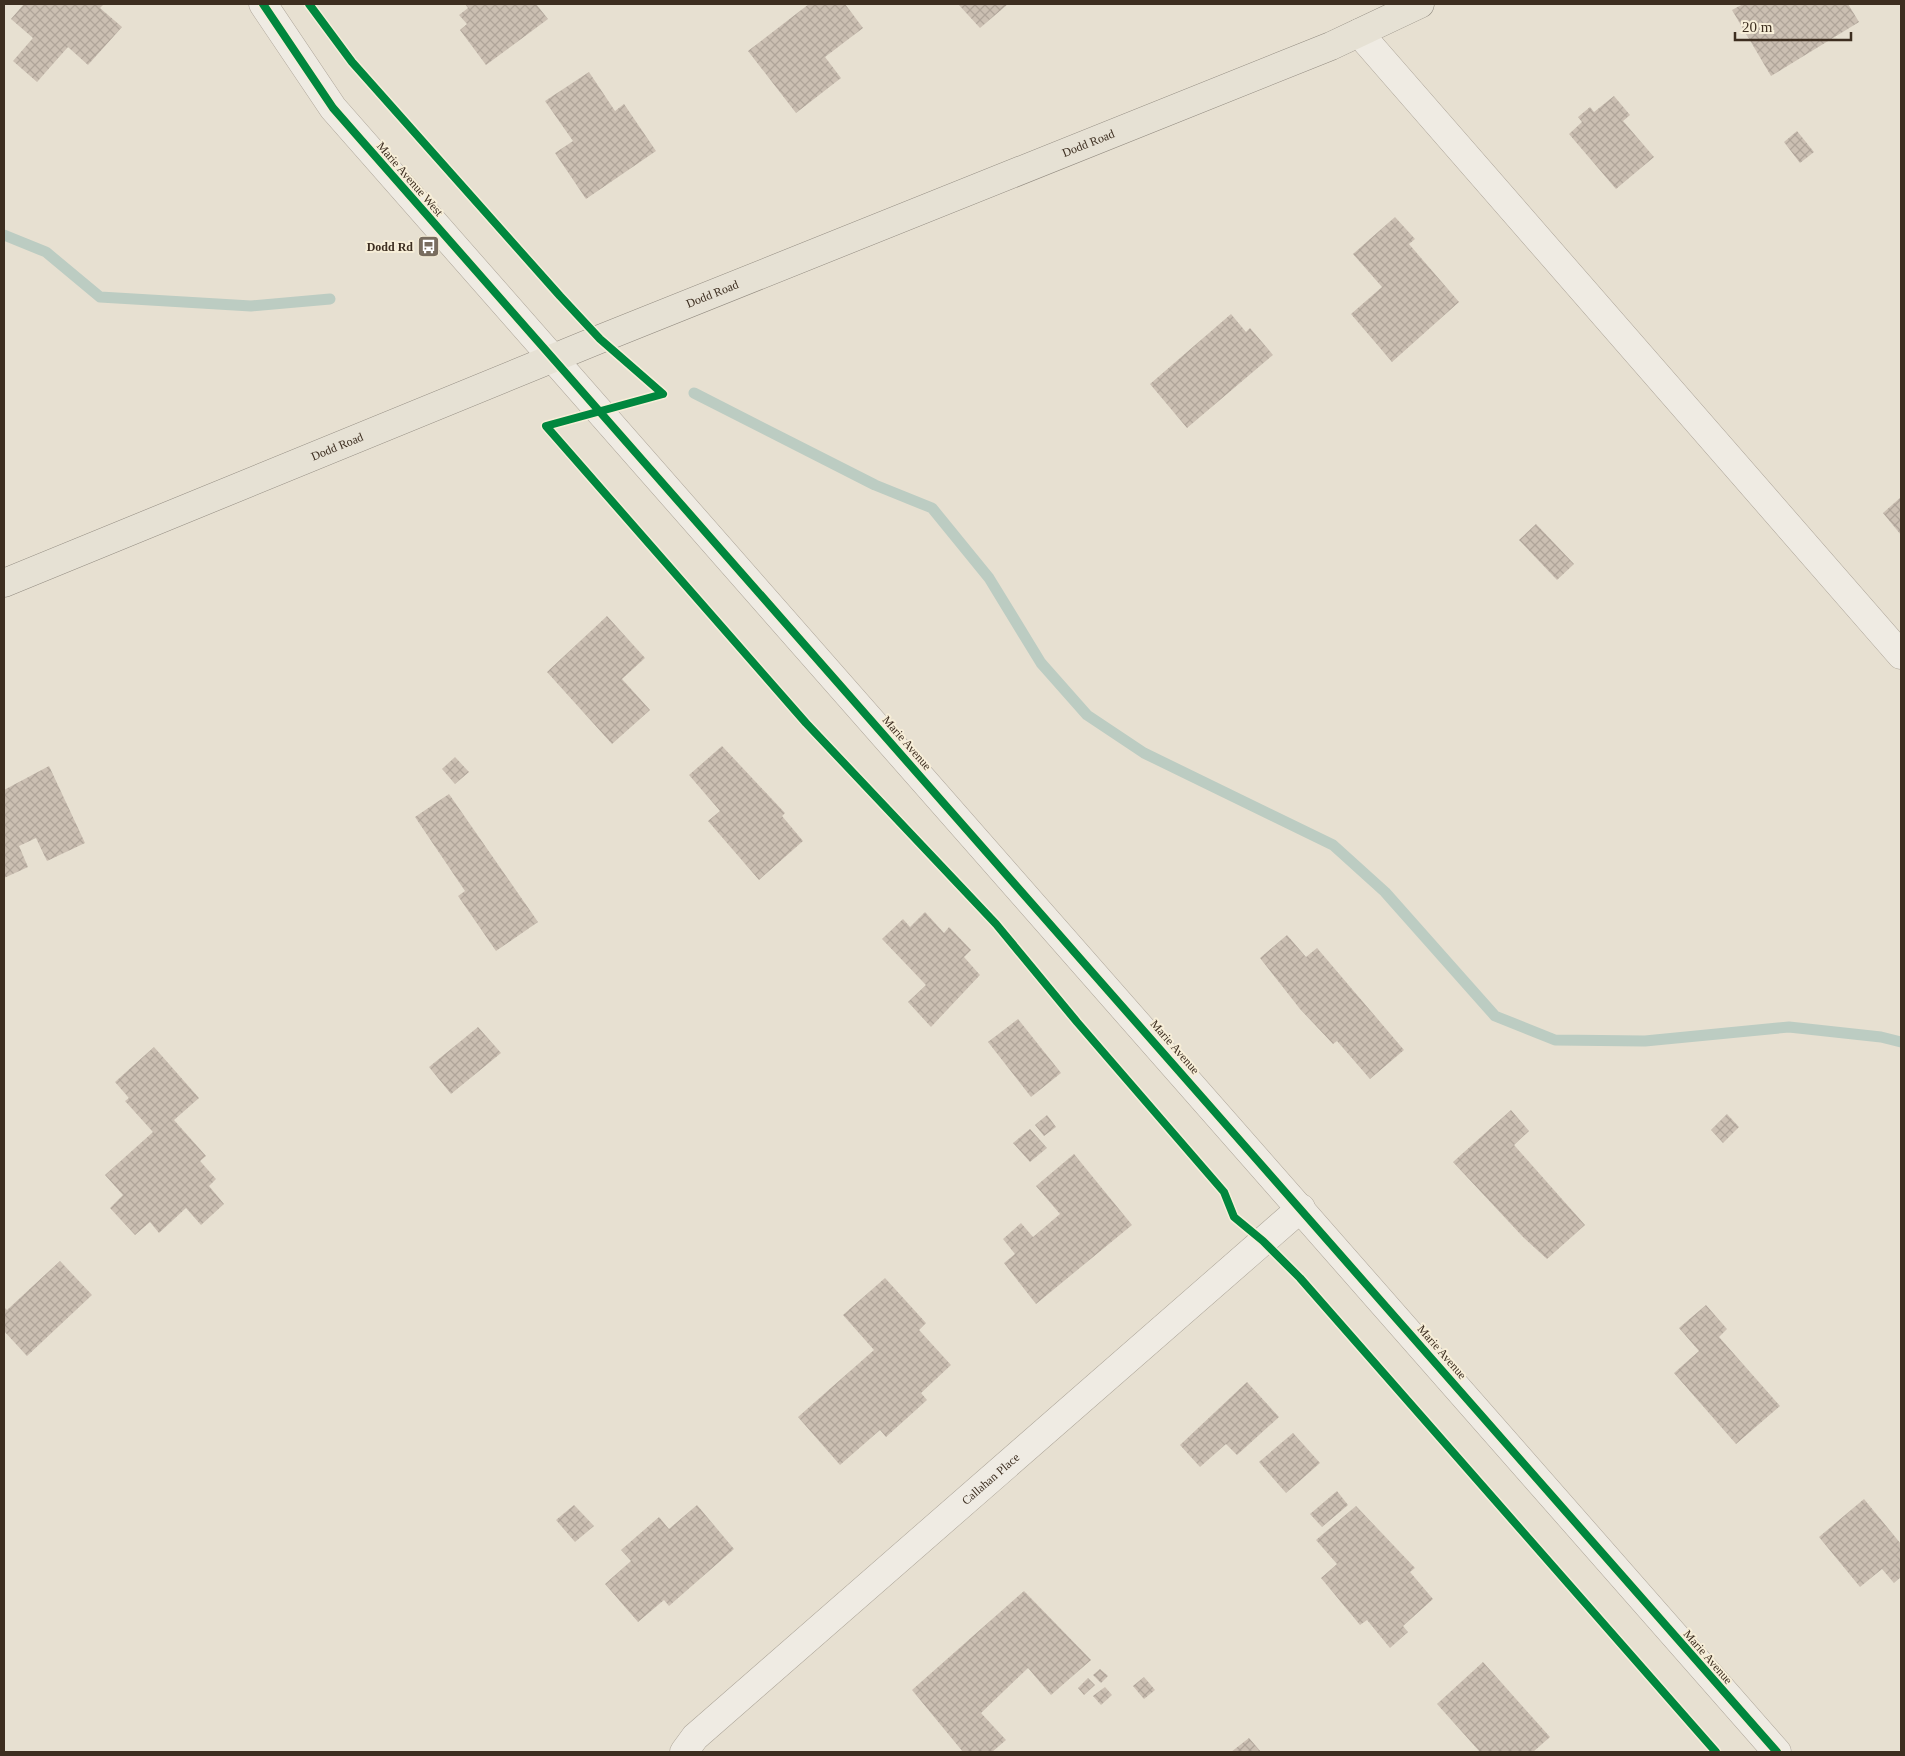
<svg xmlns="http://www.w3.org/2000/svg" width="1905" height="1756" font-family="'Times New Roman',serif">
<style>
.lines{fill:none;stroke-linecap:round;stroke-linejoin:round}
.stream{stroke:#bcccc2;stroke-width:11}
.building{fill:url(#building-cross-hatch)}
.minor-casing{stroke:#ada599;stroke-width:29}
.major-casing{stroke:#928b80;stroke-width:29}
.minor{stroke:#efebe3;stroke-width:28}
.major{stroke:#e6e1d4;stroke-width:28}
.cycleway-casing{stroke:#f7eed8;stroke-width:11}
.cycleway{stroke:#00873e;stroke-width:8}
.labels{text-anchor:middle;stroke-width:4;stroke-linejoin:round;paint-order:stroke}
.street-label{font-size:12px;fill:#3d2e20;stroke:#f7eed8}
.poi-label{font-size:12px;font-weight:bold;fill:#3d2e20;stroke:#f7eed8;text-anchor:end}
</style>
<defs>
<pattern id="building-cross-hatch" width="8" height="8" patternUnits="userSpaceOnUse" patternTransform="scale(1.25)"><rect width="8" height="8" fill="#cbbfb2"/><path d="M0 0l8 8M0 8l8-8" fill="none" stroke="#afa499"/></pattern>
</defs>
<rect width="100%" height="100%" fill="#e7e0d1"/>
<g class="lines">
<!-- stream -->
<g class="stream">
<polyline points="4,235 46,252 100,297 251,306 330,299"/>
<polyline points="694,393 875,485 932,508 989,578 1041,663 1087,715 1144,753 1333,845 1385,892 1495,1016 1555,1040 1645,1041 1789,1027 1881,1037 1901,1042"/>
</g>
</g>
<!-- building -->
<g class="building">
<polygon points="24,4 104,4 100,8 122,27 88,65 68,47 37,82 13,61 33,38 11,19"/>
<polygon points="465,4 536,4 548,19 486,65 460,30 467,24 459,15 468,8"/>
<polygon points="809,4 845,4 863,28 825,57 841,78 796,113 748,51"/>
<polygon points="958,4 1008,4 980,28"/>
<polygon points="1743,4 1848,4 1859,22 1771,76 1732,10"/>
<polygon points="589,72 615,111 624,104 656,151 586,199 555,153 573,141 545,101"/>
<polygon points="1614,96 1630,115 1623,121 1654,157 1616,189 1569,134 1582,122 1578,117 1590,107 1594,112"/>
<polygon points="1797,131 1814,152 1800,163 1784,142"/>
<polygon points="1395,217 1415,239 1409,244 1459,302 1392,362 1351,314 1382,287 1353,254"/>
<polygon points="1231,314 1246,332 1250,328 1273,355 1187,428 1150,384"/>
<polygon points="1901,497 1901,535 1883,513"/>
<polygon points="1536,524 1574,564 1557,580 1519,540"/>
<polygon points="607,616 645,658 622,679 650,710 612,744 547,672"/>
<polygon points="722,746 785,813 782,816 803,841 759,880 708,821 720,811 689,775"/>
<polygon points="455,757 469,772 455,784 442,769"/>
<polygon points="49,766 85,843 47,861 36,838 19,846 28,867 4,878 4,790"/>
<polygon points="449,794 538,922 496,951 458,896 465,891 415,817"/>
<polygon points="925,912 944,933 949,927 971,950 964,957 980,975 931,1027 908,1002 926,985 882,939 903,919 910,927"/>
<polygon points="1287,935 1306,957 1317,948 1404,1050 1370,1079 1337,1041 1333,1044 1300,1009 1260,958"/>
<polygon points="1018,1019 1061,1073 1031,1097 988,1042"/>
<polygon points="478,1027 501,1053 451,1094 429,1067"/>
<polygon points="154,1047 199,1098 174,1120 206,1156 200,1161 216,1179 209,1186 224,1204 201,1225 186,1208 159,1233 150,1222 135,1235 110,1208 123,1195 105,1175 153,1132 125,1101 129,1098 115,1082"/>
<polygon points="1511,1110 1529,1131 1514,1145 1585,1225 1547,1259 1523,1237 1453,1162"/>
<polygon points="1727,1114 1739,1127 1723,1143 1711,1130"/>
<polygon points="1047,1115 1056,1127 1044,1136 1035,1125"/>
<polygon points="1030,1129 1047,1148 1030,1162 1013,1143"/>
<polygon points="1074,1154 1132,1225 1036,1304 1004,1263 1015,1254 1003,1239 1021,1223 1033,1237 1060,1214 1036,1186"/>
<polygon points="60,1261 92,1295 27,1356 4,1331 4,1307 7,1310"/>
<polygon points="885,1278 926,1323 919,1330 951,1365 921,1393 927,1400 886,1437 880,1430 840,1465 798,1417 874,1350 843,1315"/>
<polygon points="1706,1305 1727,1329 1719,1337 1780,1406 1736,1444 1674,1373 1699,1351 1679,1328"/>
<polygon points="1247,1382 1279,1417 1237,1455 1226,1444 1200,1467 1180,1445"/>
<polygon points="1293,1433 1320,1463 1286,1493 1259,1462"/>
<polygon points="1337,1491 1348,1505 1322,1527 1310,1514"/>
<polygon points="1864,1499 1901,1544 1901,1577 1894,1583 1882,1569 1860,1587 1819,1537"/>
<polygon points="574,1505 594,1526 575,1542 556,1520"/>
<polygon points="697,1505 734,1549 669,1606 664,1600 638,1622 605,1584 631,1561 621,1550 659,1517 669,1529"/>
<polygon points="1356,1506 1415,1568 1410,1572 1433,1599 1403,1626 1408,1632 1390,1648 1367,1620 1360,1625 1321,1578 1337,1564 1316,1540"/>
<polygon points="1024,1591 1091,1660 1051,1695 1028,1668 981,1713 1006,1740 992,1752 963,1752 912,1690"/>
<polygon points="1483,1662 1550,1737 1533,1752 1480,1752 1437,1704"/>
<polygon points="1100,1669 1108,1676 1101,1683 1093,1675"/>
<polygon points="1144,1677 1155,1690 1144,1699 1133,1686"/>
<polygon points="1088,1678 1095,1685 1084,1695 1078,1688"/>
<polygon points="1105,1687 1112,1695 1101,1705 1093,1696"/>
<polygon points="1249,1738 1261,1752 1231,1752"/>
</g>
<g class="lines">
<defs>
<g id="minor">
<polyline points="263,4 333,108 1777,1752"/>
<path d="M1359,33C1538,241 1721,446 1901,655"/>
<path id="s1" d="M684,1752L695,1737L1301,1208"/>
</g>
<g id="major">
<path id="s2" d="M4,583L600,339L1331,46L1420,4"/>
</g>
</defs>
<!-- minor casing -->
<use href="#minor" class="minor-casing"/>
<!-- major casing -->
<use href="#major" class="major-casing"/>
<!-- minor -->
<use href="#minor" class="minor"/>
<!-- major -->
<use href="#major" class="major"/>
<defs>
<g id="cycleway">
<polyline points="263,4 333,108 1777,1752"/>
<polyline points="309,4 352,62 560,296 600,339 663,394 546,426 806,723 996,924 1077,1022 1224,1192 1234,1217 1263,1241 1300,1278 1716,1752"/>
</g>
</defs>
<!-- cycleway casing -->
<use href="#cycleway" class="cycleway-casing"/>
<!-- cycleway -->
<use href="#cycleway" class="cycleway"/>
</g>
<!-- icons -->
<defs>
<symbol id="bus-square" viewBox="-11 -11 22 22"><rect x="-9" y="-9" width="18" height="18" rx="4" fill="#786c5e" stroke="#f7eed8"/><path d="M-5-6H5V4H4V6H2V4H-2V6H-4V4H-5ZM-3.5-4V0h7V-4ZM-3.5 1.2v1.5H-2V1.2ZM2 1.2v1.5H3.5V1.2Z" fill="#fff"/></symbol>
</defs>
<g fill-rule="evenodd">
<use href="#bus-square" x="416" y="234" width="25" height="25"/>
</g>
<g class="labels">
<!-- street labels -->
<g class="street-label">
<text dy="4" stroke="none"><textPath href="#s2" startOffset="1170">Dodd Road</textPath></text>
<text transform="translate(410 179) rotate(49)" y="4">Marie Avenue West</text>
<text dy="4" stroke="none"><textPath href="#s2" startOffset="765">Dodd Road</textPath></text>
<text dy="4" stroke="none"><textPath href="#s2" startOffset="360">Dodd Road</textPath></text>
<text transform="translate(907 743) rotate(49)" y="4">Marie Avenue</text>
<text transform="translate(1175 1047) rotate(49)" y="4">Marie Avenue</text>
<text transform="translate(1442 1352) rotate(49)" y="4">Marie Avenue</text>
<text dy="4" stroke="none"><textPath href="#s1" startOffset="411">Callahan Place</textPath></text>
<text transform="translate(1708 1657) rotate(49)" y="4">Marie Avenue</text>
</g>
<!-- poi labels -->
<g class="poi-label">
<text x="413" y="251">Dodd Rd</text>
</g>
</g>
<!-- border -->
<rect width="1905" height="1756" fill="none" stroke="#3d2e20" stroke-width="10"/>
<!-- scale -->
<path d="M1735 32v8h116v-8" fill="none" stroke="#3d2e20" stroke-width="2.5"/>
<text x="1742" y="32" font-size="15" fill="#3d2e20" stroke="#f7eed8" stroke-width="4" paint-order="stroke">20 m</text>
</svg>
